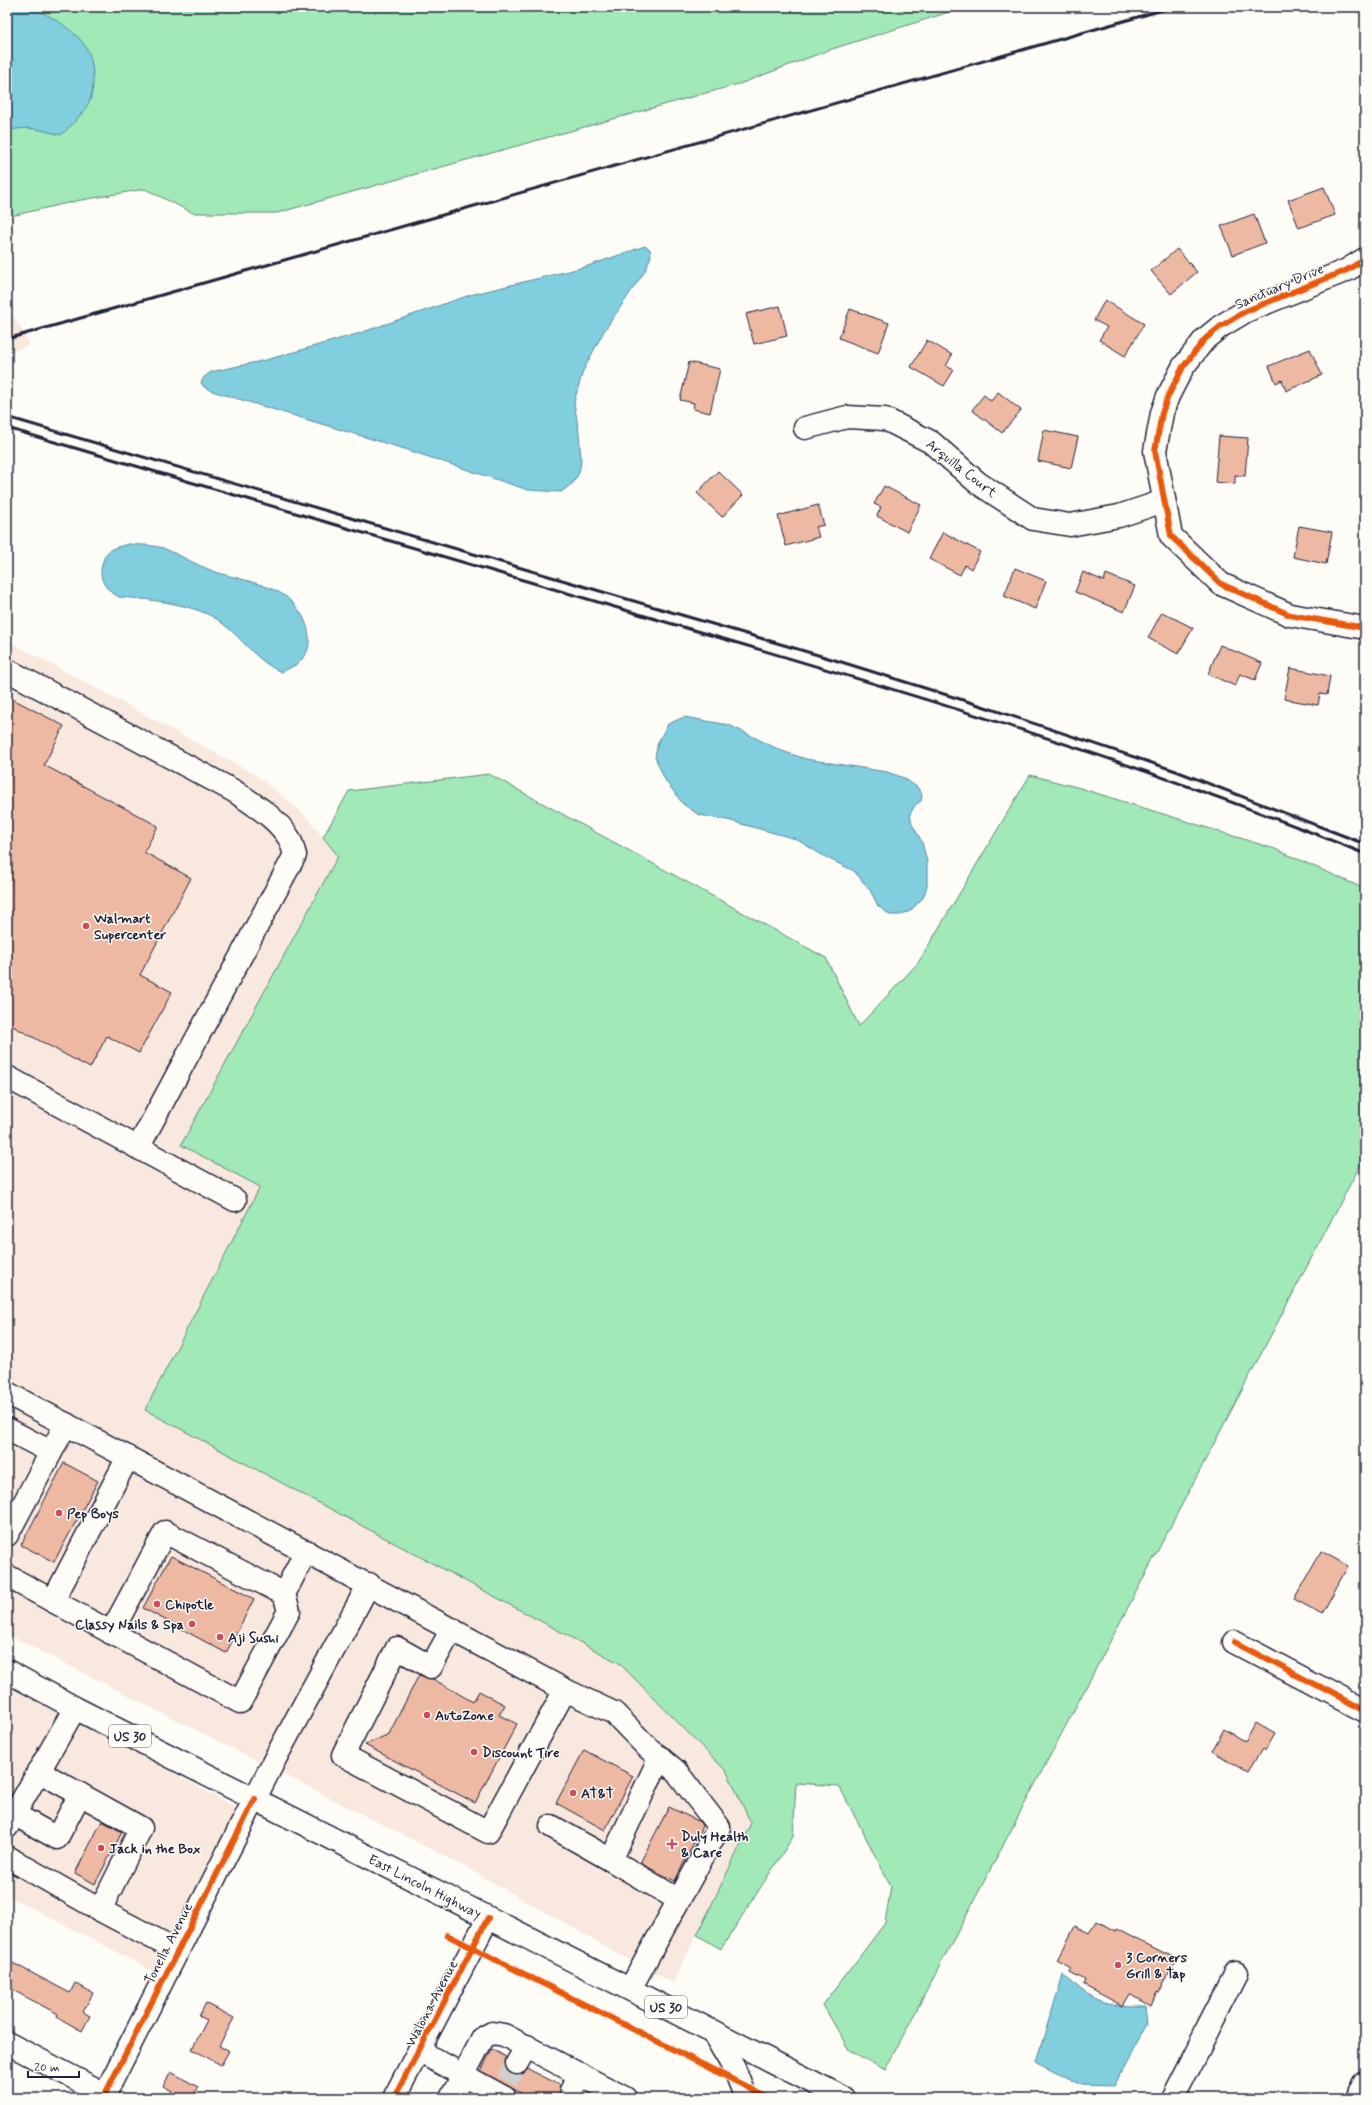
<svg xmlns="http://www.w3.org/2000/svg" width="1372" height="2105" font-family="Mynerve,sans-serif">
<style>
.built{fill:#f8e8de}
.green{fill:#a1e9b6;stroke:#628678}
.water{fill:#80cede;stroke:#5a899d}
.building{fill:#eeb9a2;stroke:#22223b}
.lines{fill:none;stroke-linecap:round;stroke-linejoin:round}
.minor-tunnel{stroke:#d1d0d1;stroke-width:22;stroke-dasharray:22 11;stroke-linecap:butt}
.minor-casing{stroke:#22223b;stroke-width:25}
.major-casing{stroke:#22223b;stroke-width:25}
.minor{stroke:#fdfcf7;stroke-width:22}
.major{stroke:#fdfcf7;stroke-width:22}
.rail{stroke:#22223b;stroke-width:3}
.cycleway-casing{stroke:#fdfcf7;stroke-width:8}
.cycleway{stroke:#e8590c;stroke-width:6}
.poi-dot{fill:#d1495b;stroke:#fdfcf7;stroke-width:1.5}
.labels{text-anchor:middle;stroke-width:3;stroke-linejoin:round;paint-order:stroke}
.shield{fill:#fdfcf7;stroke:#646373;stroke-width:1}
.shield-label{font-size:13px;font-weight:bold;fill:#22223b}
.street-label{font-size:14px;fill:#22223b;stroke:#fdfcf7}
.poi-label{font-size:14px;font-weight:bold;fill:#22223b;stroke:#fdfcf7;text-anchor:start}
</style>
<rect width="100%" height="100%" fill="#fdfcf7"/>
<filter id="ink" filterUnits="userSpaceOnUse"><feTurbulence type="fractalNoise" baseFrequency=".025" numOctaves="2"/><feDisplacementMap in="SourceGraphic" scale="8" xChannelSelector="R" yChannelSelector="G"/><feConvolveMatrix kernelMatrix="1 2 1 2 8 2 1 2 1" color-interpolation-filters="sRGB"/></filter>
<g filter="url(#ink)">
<!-- built -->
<g class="built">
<polygon points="14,316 30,345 7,353 7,318"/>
<polygon points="7,640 256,775 304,814 338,856 182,1145 260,1187 145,1410 619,1663 727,1772 751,1823 673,1983 617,1953 462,1865 7,1634"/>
<polygon points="7,1682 237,1808 155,1972 7,1895"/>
</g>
<!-- green -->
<g class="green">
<polygon points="7,7 965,7 829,50 742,83 277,213 193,213 145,189 76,201 7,217"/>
<polygon points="489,774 826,958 859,1026 918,963 1030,775 1080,788 1275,849 1365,889 1365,1156 885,2070 849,2050 823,2005 885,1923 891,1886 839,1786 796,1783 793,1837 721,1949 697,1935 751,1823 727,1772 619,1663 145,1410 260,1187 181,1145 338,856 323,837 349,791"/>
</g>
<!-- water -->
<g class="water">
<path d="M7,7C13,7 20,6 25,7C46,11 77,31 87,49C94,62 95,87 90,100C85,112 70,127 61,135C40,130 29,125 7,131Z"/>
<polygon points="645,246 650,249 651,256 645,271 604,331 583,371 574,402 579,433 581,461 579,473 573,483 561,492 528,490 408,450 212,391 204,387 201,383 204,377 211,372 266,360 357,334 470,295 585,267"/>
<path d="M129,544C140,545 153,545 163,548C180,555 196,565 213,571C233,578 269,584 285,596C300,608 310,624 309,643C308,659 294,667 281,672C256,661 243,639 222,623C199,604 148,599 119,597C106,590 98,580 102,565C103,561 104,556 107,553C113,547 121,546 129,544Z"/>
<polygon points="684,717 729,725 782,751 806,759 887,772 904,778 918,788 922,795 921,801 915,805 910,814 912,824 922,842 927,862 927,886 923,898 910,911 900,915 890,915 878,906 870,890 854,871 827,858 796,839 727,820 699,815 683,804 665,780 655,757 658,742 668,724"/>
<path d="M1063,1975C1071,1979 1076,1986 1083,1991C1101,2006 1123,2006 1146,2006L1148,2023L1114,2086L1082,2085L1036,2061Z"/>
</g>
<!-- building -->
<g class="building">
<polygon points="1324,187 1335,215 1299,228 1288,200"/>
<polygon points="1254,214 1265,243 1233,255 1221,226"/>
<polygon points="1177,249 1197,272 1171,294 1151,271"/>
<polygon points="1105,300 1144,324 1125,356 1099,340 1107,327 1094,320"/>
<polygon points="780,306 787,336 754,344 746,314"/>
<polygon points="850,309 889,323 878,353 839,338"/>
<polygon points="927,340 952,355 946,366 954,370 944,386 911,367"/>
<polygon points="1310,349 1322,375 1286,391 1282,380 1276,383 1269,366"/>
<polygon points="689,362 720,369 710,413 693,409 694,403 680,400"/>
<polygon points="998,392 1021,410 1002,433 972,410 984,395 991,401"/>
<polygon points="1044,430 1078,437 1071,468 1038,461"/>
<polygon points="1219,436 1248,438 1245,476 1235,475 1235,484 1215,482"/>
<polygon points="718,471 743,495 722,517 697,493"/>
<polygon points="884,486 921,505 907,532 877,516 881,507 874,504"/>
<polygon points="818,505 824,525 816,527 819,537 786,546 778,516"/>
<polygon points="1299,526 1332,532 1326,564 1293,557"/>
<polygon points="943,532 980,552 971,569 965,565 960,575 929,559"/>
<polygon points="1015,568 1046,581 1035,609 1004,596"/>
<polygon points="1083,572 1104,581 1106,574 1135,586 1124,612 1075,592"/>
<polygon points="1162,612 1193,628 1178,654 1148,638"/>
<polygon points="1220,645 1262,663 1255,680 1240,674 1235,686 1208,674"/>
<polygon points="1290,668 1330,676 1327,695 1320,694 1318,705 1284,699"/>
<polygon points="7,696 64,726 44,765 158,826 144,852 191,878 140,975 172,992 139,1053 107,1036 90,1068 7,1023"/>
<polygon points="64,1463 98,1481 54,1562 21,1545"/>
<polygon points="1321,1551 1348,1566 1322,1614 1294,1599"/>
<polygon points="171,1556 254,1599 226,1653 143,1608"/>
<polygon points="419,1675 433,1679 473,1702 479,1691 505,1705 499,1715 517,1724 475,1803 365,1745 389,1734"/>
<polygon points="1256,1723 1275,1734 1265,1751 1262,1749 1248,1772 1212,1751 1224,1729 1245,1742"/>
<polygon points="584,1750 633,1776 605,1830 556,1803"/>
<polygon points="669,1807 700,1822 702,1826 675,1881 640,1863"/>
<polygon points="102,1821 122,1832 95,1884 75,1873"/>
<polygon points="1097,1921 1115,1931 1116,1929 1175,1959 1159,1993 1157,1992 1151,2006 1130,1994 1123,2006 1083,1985 1085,1980 1070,1972 1071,1969 1057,1961 1075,1926 1089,1933"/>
<polygon points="7,1960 70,1993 75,1983 93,1993 83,2012 90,2016 82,2031 57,2017 58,2014 7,1987"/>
<polygon points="206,2003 234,2018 219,2046 229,2051 221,2065 192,2049 207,2020 199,2016"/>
<polygon points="492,2049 506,2057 505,2063 506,2069 511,2074 517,2075 523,2074 528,2069 560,2085 559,2092 561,2098 530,2098 481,2071"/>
<polygon points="171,2072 198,2087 192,2098 168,2098 172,2091 163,2086"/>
</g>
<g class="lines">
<!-- minor-tunnel -->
<polyline class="minor-tunnel" points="507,2081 517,2063"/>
<defs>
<g id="minor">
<polyline points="1365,259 1347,270 1246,311 1221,326 1205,339 1183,367 1168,396 1162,413 1155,451 1171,536 1221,584 1290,615 1365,628"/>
<polyline points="805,428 847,417 885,419 931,442 978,483 1033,519 1070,525 1119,516 1164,501"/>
<path d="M7,670L234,791C253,804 276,817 289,838C292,842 293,850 295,855L138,1148"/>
<polyline points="7,1077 235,1200"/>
<polyline points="7,1393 565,1690 614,1713 648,1748 676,1771 719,1827 630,1989"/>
<polyline points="7,1429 51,1452"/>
<polyline points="7,1535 66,1424"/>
<polyline points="7,1576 53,1601 128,1457"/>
<polyline points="53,1601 240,1702 289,1611 284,1594 306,1551"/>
<polyline points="452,1629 431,1667 397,1648 343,1755 488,1832 565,1690"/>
<polyline points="111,1633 165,1532 284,1594"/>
<polyline points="1234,1642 1365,1711"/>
<polyline points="660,1757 611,1860 679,1900"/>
<polyline points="38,1771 141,1828 100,1910"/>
<polyline points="14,1814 57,1838 80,1794"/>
<polyline points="551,1826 611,1860"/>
<polyline points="7,1827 75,1708"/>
<polyline points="7,1857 100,1910 178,1951"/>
<polyline points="712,2031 734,2068 746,2098"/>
<polyline points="7,2043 105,2094"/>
<polyline points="419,2051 505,2098"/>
<polyline points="517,2063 527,2046"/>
<polyline points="571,2091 580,2074"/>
<polyline points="103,2098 277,1755 369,1584"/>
<polyline points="394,2098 488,1918"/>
<polyline points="451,2098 483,2038 492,2033 504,2035 625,2098"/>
<polyline points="1172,2098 1236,1973"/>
<polyline points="1357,2098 1365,2084"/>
</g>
<polyline id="major" points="7,1671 75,1708 844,2098"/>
</defs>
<!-- minor casing -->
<use href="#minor" class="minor-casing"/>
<!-- major casing -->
<use href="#major" class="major-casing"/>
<!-- minor -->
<use href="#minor" class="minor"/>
<!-- major -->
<use href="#major" class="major"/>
<!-- rail -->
<g class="rail">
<polyline points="7,339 1173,7"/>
<polyline points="7,417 835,660 979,705 1176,771 1365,844"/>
<path d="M7,428C222,491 437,554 652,618C893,688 1133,759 1365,854"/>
</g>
<defs>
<g id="cycleway">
<polyline points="1365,259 1347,270 1246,311 1221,326 1205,339 1183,367 1168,396 1162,413 1155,451 1171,536 1221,584 1290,615 1365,628"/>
<polyline points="1234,1642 1365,1711"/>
<polyline points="447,1935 769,2098"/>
<polyline points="103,2098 255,1799"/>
<polyline points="394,2098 488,1918"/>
</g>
</defs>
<!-- cycleway casing -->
<use href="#cycleway" class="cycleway-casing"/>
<!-- cycleway -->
<use href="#cycleway" class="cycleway"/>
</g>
</g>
<!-- markers -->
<g class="poi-dot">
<circle cx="86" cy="926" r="4"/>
<circle cx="59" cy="1513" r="4"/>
<circle cx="157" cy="1604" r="4"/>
<circle cx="192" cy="1624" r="4"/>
<circle cx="220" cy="1637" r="4"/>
<circle cx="427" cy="1715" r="4"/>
<circle cx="474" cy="1752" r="4"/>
<circle cx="573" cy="1793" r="4"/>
<path d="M670 1838h4v4h4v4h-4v4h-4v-4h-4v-4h4z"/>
<circle cx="101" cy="1848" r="4"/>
<circle cx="1118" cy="1965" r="4"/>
</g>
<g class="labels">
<!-- shield labels -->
<g class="shield">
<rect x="109" y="1725" width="42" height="22" rx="3"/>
<rect x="645" y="1996" width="42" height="22" rx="3"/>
</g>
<g class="shield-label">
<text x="130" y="1741">US 30</text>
<text x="666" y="2012">US 30</text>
</g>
<!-- street labels -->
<g class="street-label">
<text transform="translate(1279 286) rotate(-23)" y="5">Sanctuary Drive</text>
<text transform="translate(962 468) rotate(38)" y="5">Arquilla Court</text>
<text transform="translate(425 1886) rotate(27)" y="5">East Lincoln Highway</text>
<text transform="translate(168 1943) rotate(-63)" y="5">Tonella Avenue</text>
<text transform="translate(431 2003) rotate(-62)" y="5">Walona Avenue</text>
</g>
<!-- poi labels -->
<g class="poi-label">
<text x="94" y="923">Walmart<tspan x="94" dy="16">Supercenter</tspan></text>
<text x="67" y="1518">Pep Boys</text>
<text x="165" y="1609">Chipotle</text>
<text x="184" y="1629" text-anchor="end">Classy Nails &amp; Spa</text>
<text x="228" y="1642">Aji Sushi</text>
<text x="435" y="1720">AutoZone</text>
<text x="482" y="1757">Discount Tire</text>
<text x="581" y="1798">AT&amp;T</text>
<text x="681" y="1841">Duly Health<tspan x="681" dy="16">&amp; Care</tspan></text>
<text x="109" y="1853">Jack in the Box</text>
<text x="1126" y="1962">3 Corners<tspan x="1126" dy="16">Grill &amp; Tap</tspan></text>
</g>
</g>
<!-- margin -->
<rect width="1372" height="2105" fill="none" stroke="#fdfcf7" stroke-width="24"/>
<rect x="12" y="12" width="1348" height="2081" fill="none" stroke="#22223b" stroke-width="1.5" filter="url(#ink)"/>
<!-- scale -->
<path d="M28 2071v6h51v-6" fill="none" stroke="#22223b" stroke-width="2"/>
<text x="34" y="2071" font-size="12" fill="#22223b" stroke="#fdfcf7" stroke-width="3" paint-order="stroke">20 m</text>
</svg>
